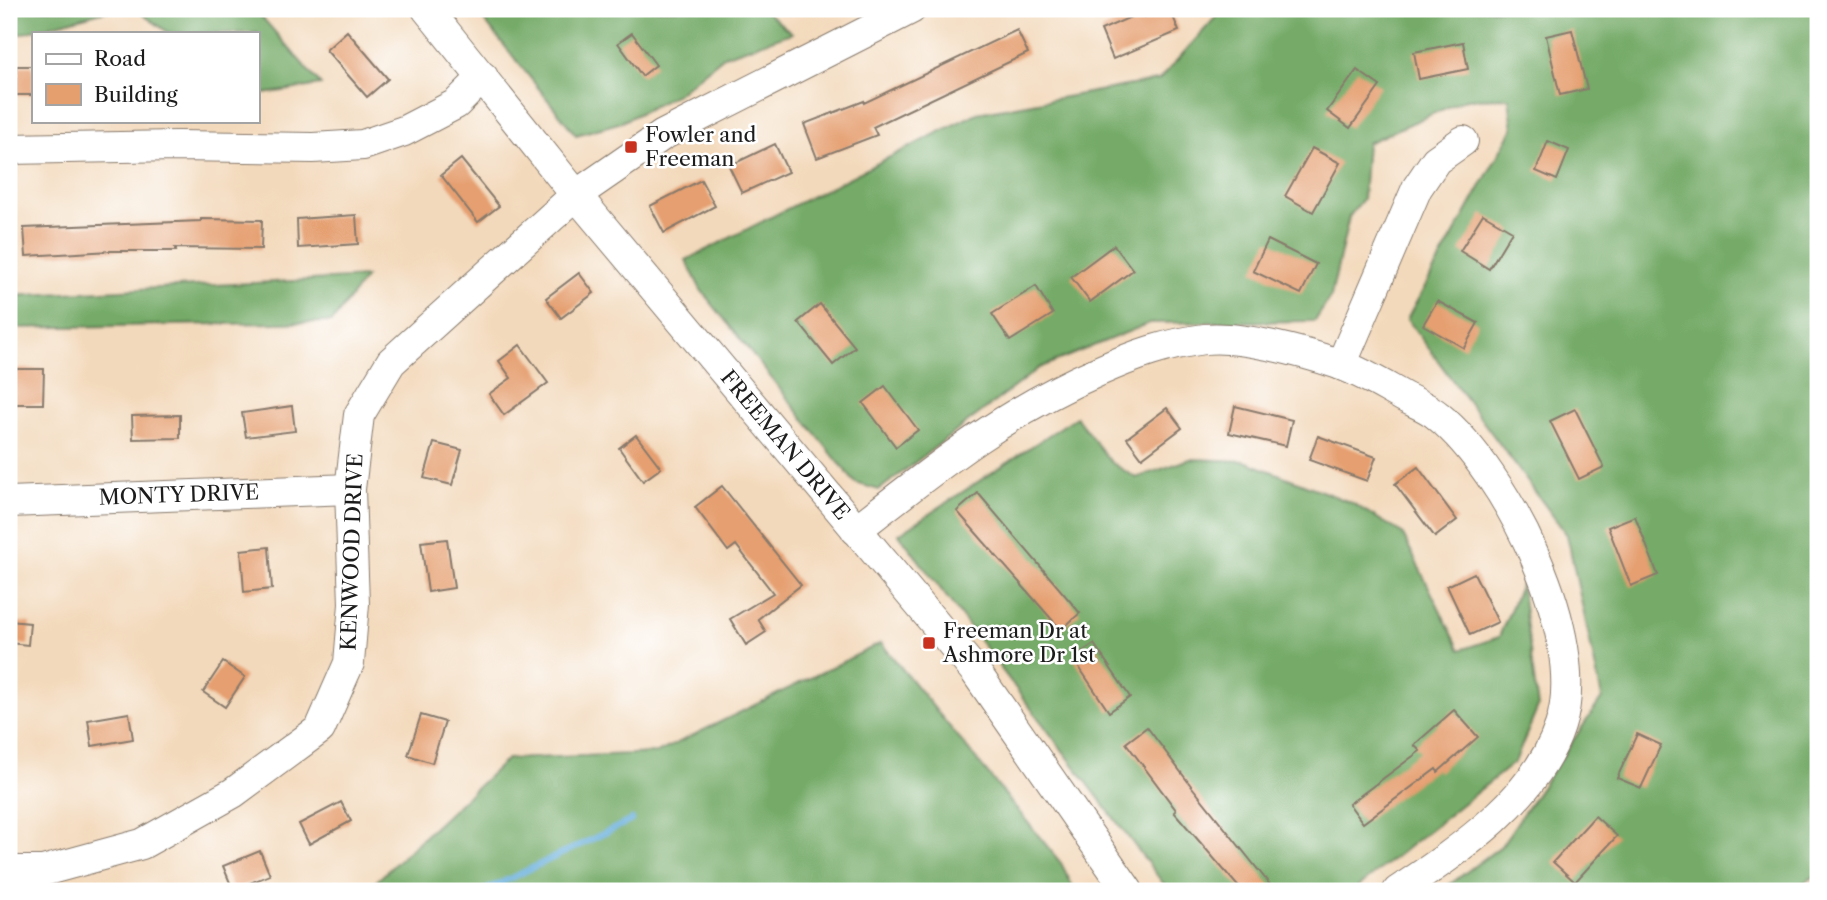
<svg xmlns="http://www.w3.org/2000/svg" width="1827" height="900" font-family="'Libre Caslon Text',serif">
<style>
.forest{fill:#74aa68;stroke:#486342;stroke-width:2}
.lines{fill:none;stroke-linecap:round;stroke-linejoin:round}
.stream{stroke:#65addc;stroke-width:6}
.building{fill:#e59f6f}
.minor-casing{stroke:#887a6c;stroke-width:32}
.minor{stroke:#fff;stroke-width:30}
.poi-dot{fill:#c8321e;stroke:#fff;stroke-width:2.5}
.labels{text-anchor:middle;stroke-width:5;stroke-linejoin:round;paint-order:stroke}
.poi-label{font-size:21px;fill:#1c1c1c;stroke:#fff;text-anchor:start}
.street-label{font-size:21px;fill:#1c1c1c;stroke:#fff}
</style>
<rect width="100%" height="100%" fill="#fff"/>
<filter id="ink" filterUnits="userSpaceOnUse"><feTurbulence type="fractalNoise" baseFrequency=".0143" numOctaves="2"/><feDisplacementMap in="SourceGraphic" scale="14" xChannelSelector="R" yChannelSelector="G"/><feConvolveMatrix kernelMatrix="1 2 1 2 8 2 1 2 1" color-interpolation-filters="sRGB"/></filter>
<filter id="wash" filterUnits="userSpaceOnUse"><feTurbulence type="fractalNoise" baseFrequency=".00686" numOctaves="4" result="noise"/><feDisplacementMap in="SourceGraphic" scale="28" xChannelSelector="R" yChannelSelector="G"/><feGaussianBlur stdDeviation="1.57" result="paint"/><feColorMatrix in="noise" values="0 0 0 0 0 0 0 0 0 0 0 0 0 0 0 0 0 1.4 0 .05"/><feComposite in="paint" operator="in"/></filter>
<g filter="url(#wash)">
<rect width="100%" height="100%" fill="#f3d9bb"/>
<!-- forest -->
<g class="forest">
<polygon points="9,9 113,9 9,37"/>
<polygon points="135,9 255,9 321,85 257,95 257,33 169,33"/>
<polygon points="475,9 763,9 792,33 724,56 677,94 622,122 576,135"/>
<polygon points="1213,9 1818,9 1818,875 1789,891 1441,891 1501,846 1602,698 1567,535 1407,319 1513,128 1509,98 1466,99 1367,143 1363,199 1349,217 1331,296 1315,321 1150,323 1039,368 879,490 855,483 701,290 686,260 977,113 1159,80 1216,17"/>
<polygon points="366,277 332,322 9,328 9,296"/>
<polygon points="1076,417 1111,462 1136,478 1190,459 1245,461 1352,503 1402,533 1460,650 1499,637 1521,584 1538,707 1515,762 1353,891 1169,891 899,534"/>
<polygon points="881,643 1061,863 1075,891 366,891 507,759 657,753"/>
</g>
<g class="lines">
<!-- stream -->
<polyline class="stream" points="484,891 632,820"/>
</g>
<g id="blocks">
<!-- building -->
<g class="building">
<polygon points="1164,9 1170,9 1179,31 1113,59 1101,30 1142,12 1144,17"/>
<polygon points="1017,30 1028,53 873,127 877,135 817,158 804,124 864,101 864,103"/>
<polygon points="1572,30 1587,89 1560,95 1546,36"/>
<polygon points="347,31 388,79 367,97 326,50"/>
<polygon points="632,33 656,65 642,76 618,43"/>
<polygon points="1463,42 1468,69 1419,79 1414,52"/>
<rect x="16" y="66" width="17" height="29"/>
<polygon points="1357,70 1380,86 1350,128 1327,111"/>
<polygon points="1548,141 1569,150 1557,180 1536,171"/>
<polygon points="775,144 788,172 742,193 729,166"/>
<polygon points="1312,148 1340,163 1313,212 1285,196"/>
<polygon points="461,159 499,206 478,222 441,175"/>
<polygon points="701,180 715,206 664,233 650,206"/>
<polygon points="1483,214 1512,231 1489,269 1460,251"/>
<polygon points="356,215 358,244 298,248 297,219"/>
<polygon points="201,219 262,220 261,249 175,248 176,251 111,251 26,256 24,228 201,221"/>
<polygon points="1268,240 1316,264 1301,294 1253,271"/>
<polygon points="1114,245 1133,270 1090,302 1071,277"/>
<polygon points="579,273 594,293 561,318 546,298"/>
<polygon points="1036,286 1053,314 1010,341 992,314"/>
<polygon points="1437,301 1478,323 1464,348 1423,325"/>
<polygon points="820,304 855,347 833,365 798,322"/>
<polygon points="520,345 548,383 504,415 489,394 511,378 499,361"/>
<polygon points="9,369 44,369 43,404 9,404"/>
<polygon points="885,386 918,430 896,447 863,403"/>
<polygon points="292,406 295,431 246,437 242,413"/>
<polygon points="1235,406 1292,420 1286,446 1229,433"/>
<polygon points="1167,408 1182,428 1142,458 1127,438"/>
<polygon points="1575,409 1604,467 1579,479 1550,421"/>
<polygon points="180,415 180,438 133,439 132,416"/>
<polygon points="636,435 661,468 643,481 619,448"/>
<polygon points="1318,436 1376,457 1367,481 1309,460"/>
<polygon points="434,443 462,450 452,485 424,478"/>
<polygon points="1418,467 1457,520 1435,537 1395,484"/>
<polygon points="722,486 801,585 758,619 766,632 746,645 730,619 773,593 736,545 728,551 695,507"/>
<polygon points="978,493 1080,613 1061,630 957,511"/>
<polygon points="1635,516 1658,575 1631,586 1608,527"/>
<polygon points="447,539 454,588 428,592 421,542"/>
<polygon points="269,547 272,589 244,592 241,550"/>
<polygon points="1474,573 1498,622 1470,635 1447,586"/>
<polygon points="9,621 30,623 28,645 9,643"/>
<polygon points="1094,644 1130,697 1109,712 1073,658"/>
<polygon points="223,662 245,677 225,707 203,692"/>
<polygon points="1454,710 1478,737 1438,772 1436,769 1363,823 1349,804 1420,751 1414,745"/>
<polygon points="129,713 133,739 92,746 88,720"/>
<polygon points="421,715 445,722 432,763 408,755"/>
<polygon points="1147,727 1192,787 1275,891 1242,891 1174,812 1176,810 1126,743"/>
<polygon points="1637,734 1661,745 1641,788 1617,778"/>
<polygon points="341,802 351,821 309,844 299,824"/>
<polygon points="1595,816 1617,836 1575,882 1553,862"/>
<polygon points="260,851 270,875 233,890 223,866"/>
</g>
</g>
</g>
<g filter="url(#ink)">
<use href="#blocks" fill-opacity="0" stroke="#887a6c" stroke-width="2"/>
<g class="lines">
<defs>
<g id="minor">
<polyline points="427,9 576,195 975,671 1128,891"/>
<polyline points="9,149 177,146 313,148 363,145 404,131 456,104 483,77"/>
<polyline points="1341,365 1417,188 1436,160 1463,141"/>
<polyline points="9,502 350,489"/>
<path d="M856,530C935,468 1006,411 1099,371C1135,355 1166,344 1205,339C1240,335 1306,353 1339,364C1362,372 1384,386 1406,398C1416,403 1429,408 1438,416C1506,471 1590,638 1560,726C1536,799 1459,850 1398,891"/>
<polyline points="9,871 43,871 142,844 233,793 320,729 349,663 354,604 350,489 359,415 391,362 576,195 663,135 911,9"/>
</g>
</defs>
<!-- minor casing -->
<use href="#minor" class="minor-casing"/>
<!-- minor -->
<use href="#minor" class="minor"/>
</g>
</g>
<!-- markers -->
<g class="poi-dot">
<rect x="624" y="140" width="14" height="14" rx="3.5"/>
<rect x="922" y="636" width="14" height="14" rx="3.5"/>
</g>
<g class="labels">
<!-- poi labels -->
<g class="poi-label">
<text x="645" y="142">Fowler and<tspan x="645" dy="24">Freeman</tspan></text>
<text x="943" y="638">Freeman Dr at<tspan x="943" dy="24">Ashmore Dr 1st</tspan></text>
</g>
<!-- street labels -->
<g class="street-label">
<text transform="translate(785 445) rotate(50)" y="7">FREEMAN DRIVE</text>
<text transform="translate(179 495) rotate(-2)" y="7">MONTY DRIVE</text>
<text transform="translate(352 552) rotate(-88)" y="7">KENWOOD DRIVE</text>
</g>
</g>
<!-- margin -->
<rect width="1827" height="900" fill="none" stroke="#fff" stroke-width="35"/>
<!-- legend -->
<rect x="32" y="32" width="228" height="91" fill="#ffffff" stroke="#a4a4a4" stroke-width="2"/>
<rect x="46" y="54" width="35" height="10" fill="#ffffff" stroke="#a4a4a4" stroke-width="2"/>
<text x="94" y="66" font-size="21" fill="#1c1c1c">Road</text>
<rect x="46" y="84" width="35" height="21" fill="#e59f6f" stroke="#a4a4a4" stroke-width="2"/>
<text x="94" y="102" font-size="21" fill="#1c1c1c">Building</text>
</svg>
